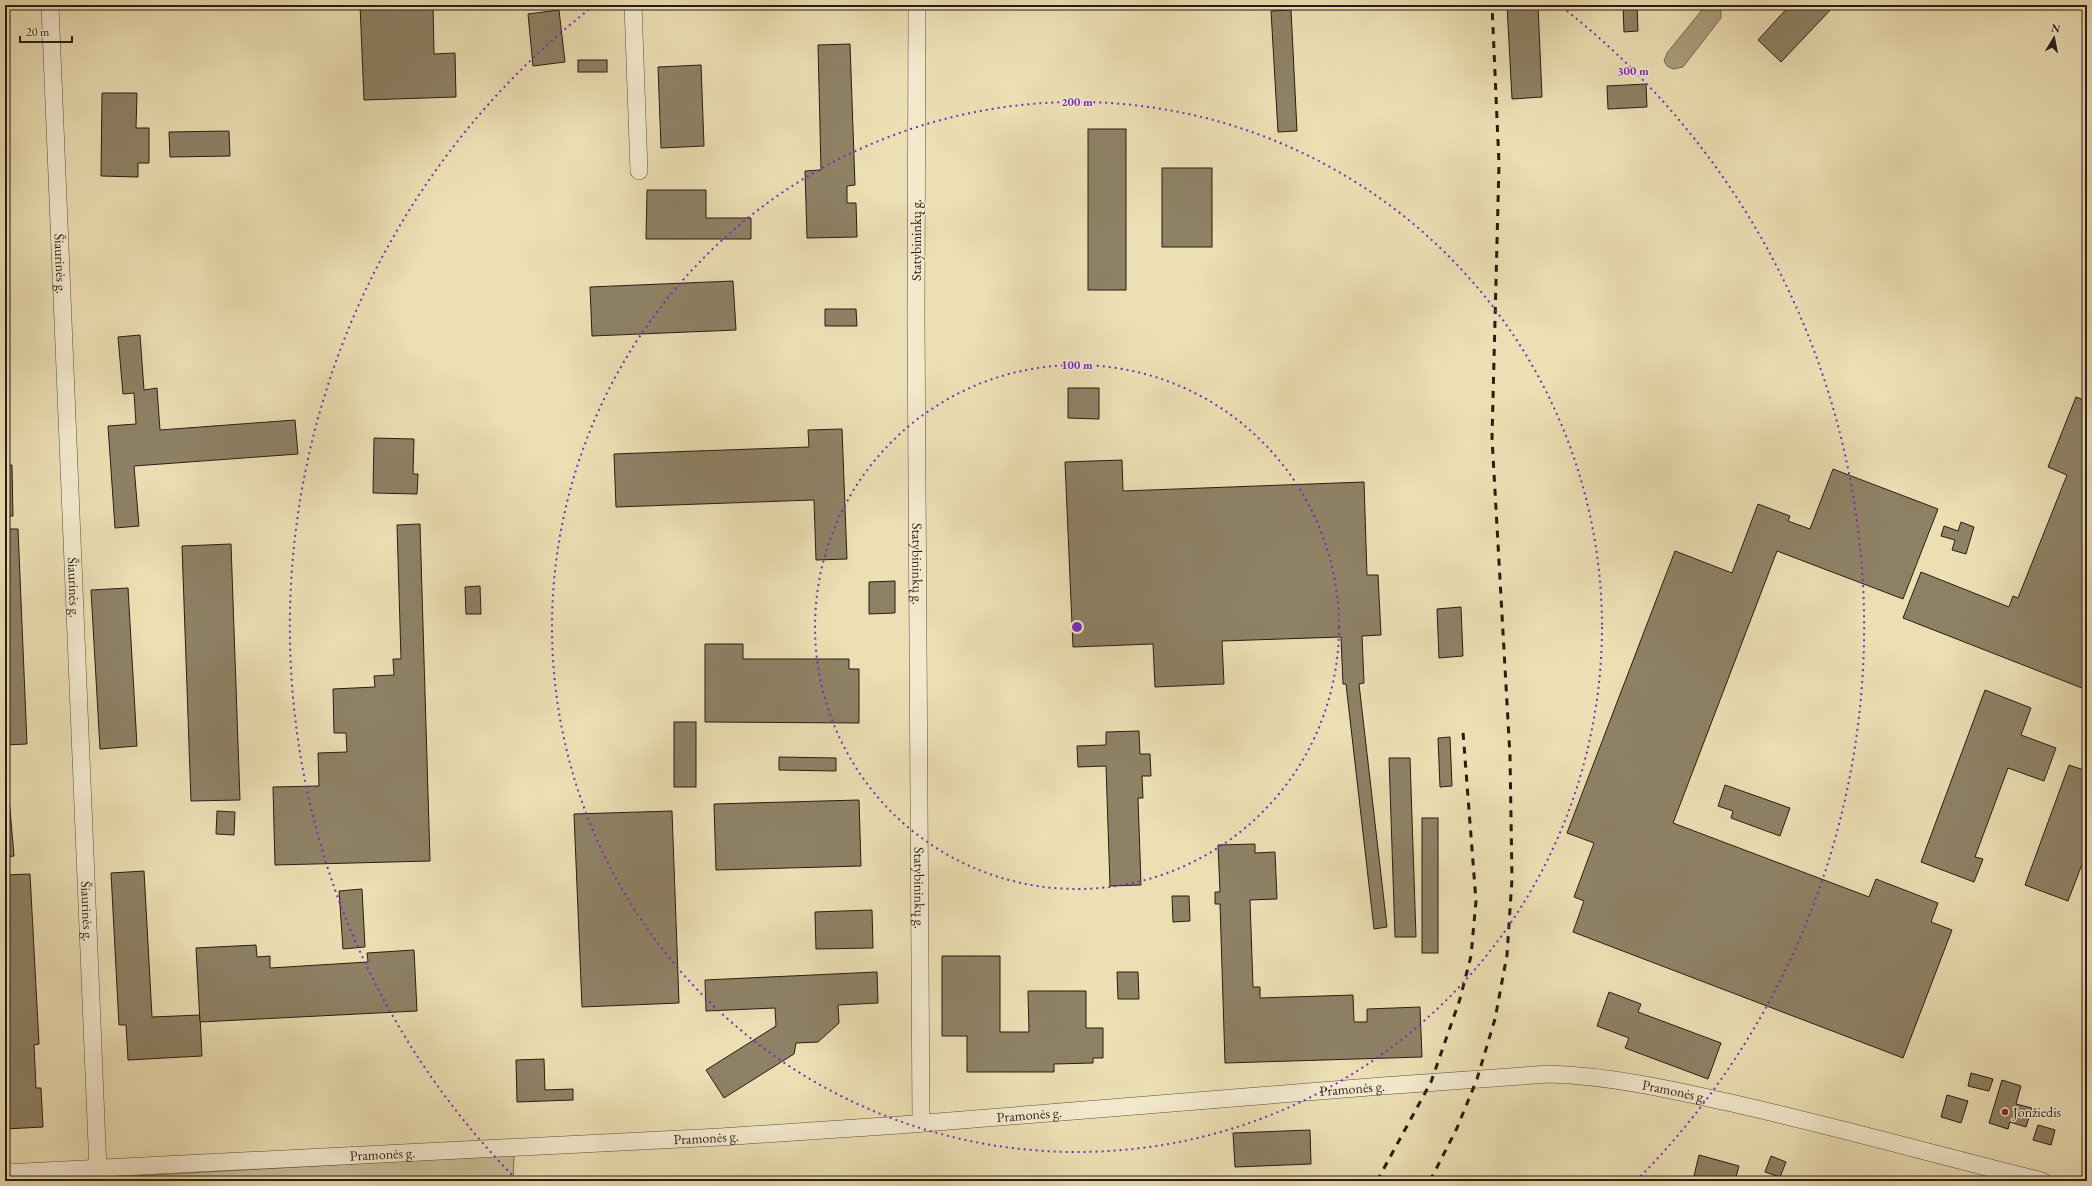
<svg xmlns="http://www.w3.org/2000/svg" width="2092" height="1186" font-family="'EB Garamond',serif">
<style>
.green{fill:#cbbe98;stroke:#7a6e54}
.water{fill:#aa9d7d;stroke:#766a52}
.building{fill:#8e8266;stroke:#291d11}
.lines{fill:none;stroke-linecap:round;stroke-linejoin:round}
.minor-casing{stroke:#5a4e3a;stroke-width:18}
.minor{stroke:#f3eace;stroke-width:17}
.rail{stroke:#291d11;stroke-width:3;stroke-dasharray:7 7;stroke-linecap:butt}
.ring{fill:none;stroke:#7b2cbf;stroke-width:2;stroke-dasharray:2 4}
.poi-dot{fill:#8f2418;stroke:#f3eace;stroke-width:1.5}
.labels{text-anchor:middle;stroke-width:3;stroke-linejoin:round;paint-order:stroke}
.street-label{font-size:14px;fill:#291d11;stroke:#f3eace}
.poi-label{font-size:14px;fill:#291d11;stroke:#f3eace;text-anchor:start}
.centre{fill:#7b2cbf;stroke:#f3eace;stroke-width:2}
.ring-label{font-size:12px;text-anchor:middle;font-weight:bold;fill:#7b2cbf;stroke:#f3eace;stroke-width:3;stroke-linejoin:round;paint-order:stroke}
</style>
<rect width="100%" height="100%" fill="#ecdfb4"/>
<filter id="stains"><feTurbulence type="fractalNoise" baseFrequency=".005" numOctaves="4"/><feColorMatrix values="0 0 0 0 .2 0 0 0 0 .09 0 0 0 0 .02 0 0 0 .5 -.17"/></filter>
<radialGradient id="worn" r=".72"><stop offset=".6" stop-color="#630" stop-opacity="0"/><stop offset="1" stop-color="#630" stop-opacity=".3"/></radialGradient>
<!-- green -->
<polygon class="green" points="514,1155 513,1181 42,1181"/>
<!-- water -->
<polygon class="water" points="1706,5 1716,6 1721,11 1721,18 1683,67 1673,69 1667,66 1664,61 1667,53"/>
<!-- building -->
<g class="building">
<polygon points="360,5 433,5 434,54 455,53 456,97 364,100"/>
<polygon points="1507,5 1538,5 1542,97 1512,99"/>
<polygon points="1623,5 1637,5 1638,31 1624,32"/>
<polygon points="1790,5 1835,5 1781,62 1758,40"/>
<polygon points="559,10 565,62 533,66 528,14"/>
<polygon points="1291,10 1297,131 1278,132 1271,11"/>
<polygon points="850,44 855,185 847,186 847,203 856,203 857,237 807,238 805,171 821,170 818,45"/>
<rect x="578" y="60" width="29" height="12"/>
<polygon points="701,65 704,146 661,148 658,67"/>
<polygon points="1646,84 1647,107 1608,109 1607,86"/>
<polygon points="102,93 137,93 136,128 149,128 149,163 138,163 138,177 101,176"/>
<rect x="1088" y="129" width="38" height="161"/>
<polygon points="229,131 230,156 170,157 169,132"/>
<rect x="1162" y="168" width="50" height="79"/>
<polygon points="647,190 706,190 706,218 751,218 751,239 646,239"/>
<polygon points="733,281 736,330 592,336 590,287"/>
<polygon points="825,309 856,309 857,326 825,326"/>
<polygon points="140,335 144,390 157,388 160,430 295,420 298,454 134,466 139,526 115,528 108,426 136,424 134,393 123,394 118,337"/>
<polygon points="1068,388 1099,388 1099,419 1068,418"/>
<polygon points="2076,397 2087,401 2087,690 1903,618 1921,572 2009,607 2013,596 2018,598 2067,475 2048,467"/>
<polygon points="842,429 847,559 816,560 814,500 616,507 614,454 809,447 808,430"/>
<polygon points="374,438 414,439 413,474 418,474 417,494 373,493"/>
<polygon points="1122,460 1123,491 1364,482 1367,575 1378,575 1381,635 1362,636 1364,683 1359,684 1387,927 1374,929 1346,684 1343,684 1341,637 1222,641 1224,684 1155,687 1153,644 1073,647 1065,462"/>
<polygon points="5,465 12,465 13,516 5,516"/>
<polygon points="1833,469 1938,509 1903,599 1777,551 1673,823 1869,897 1876,879 1938,903 1931,922 1952,930 1903,1058 1573,932 1584,901 1574,897 1594,843 1567,833 1675,551 1732,573 1758,504 1790,516 1788,521 1810,529"/>
<polygon points="1961,522 1974,527 1966,554 1952,550 1955,540 1941,536 1944,526 1958,531"/>
<polygon points="420,524 430,861 275,865 273,787 319,786 318,753 347,752 346,733 334,733 333,689 375,687 374,676 394,675 393,659 401,659 397,525"/>
<polygon points="5,529 18,529 27,744 5,745"/>
<polygon points="231,544 240,800 191,801 182,546"/>
<polygon points="895,581 895,613 869,614 869,582"/>
<polygon points="480,586 481,614 466,614 465,587"/>
<polygon points="128,588 137,746 100,749 91,590"/>
<polygon points="1461,607 1463,656 1439,658 1437,609"/>
<polygon points="705,644 743,644 743,659 849,659 849,669 859,669 859,723 705,722"/>
<polygon points="1985,690 2031,708 2021,735 2056,748 2044,781 2008,768 1975,857 1983,859 1974,882 1921,862"/>
<rect x="674" y="722" width="22" height="65"/>
<polygon points="1139,731 1140,754 1150,754 1151,776 1142,776 1143,798 1138,798 1141,885 1110,886 1106,766 1078,767 1077,746 1106,745 1106,732"/>
<polygon points="1450,737 1452,786 1440,787 1438,738"/>
<polygon points="779,757 836,758 836,771 779,770"/>
<polygon points="1389,758 1410,758 1416,937 1395,937"/>
<polygon points="2069,765 2087,771 2087,851 2068,901 2025,885"/>
<polygon points="1725,785 1790,808 1780,836 1731,818 1733,811 1718,806"/>
<polygon points="8,786 14,856 5,857 5,787"/>
<polygon points="859,800 861,866 716,870 714,804"/>
<polygon points="217,811 235,812 234,835 216,834"/>
<polygon points="672,811 679,1003 582,1007 574,814"/>
<rect x="1422" y="818" width="16" height="135"/>
<polygon points="1255,844 1255,853 1275,852 1277,899 1250,900 1253,987 1260,987 1260,998 1353,995 1354,1022 1367,1022 1367,1009 1420,1007 1422,1057 1225,1063 1220,904 1215,904 1215,892 1220,892 1218,845"/>
<polygon points="144,871 152,1017 200,1015 202,1056 128,1060 126,1025 119,1025 111,873"/>
<polygon points="30,874 39,1044 34,1045 36,1088 41,1088 43,1127 5,1129 5,875"/>
<polygon points="362,889 365,947 343,949 339,891"/>
<polygon points="1172,896 1189,896 1190,921 1173,922"/>
<polygon points="872,910 873,948 816,949 815,912"/>
<polygon points="256,945 257,957 270,956 270,968 368,962 367,953 414,950 417,1011 200,1022 196,948"/>
<polygon points="942,956 1000,956 1000,1032 1029,1032 1028,991 1086,991 1086,1028 1103,1028 1103,1058 1093,1058 1093,1063 1054,1064 1054,1072 967,1072 967,1036 942,1036"/>
<polygon points="877,972 878,1003 838,1005 839,1023 818,1042 796,1043 794,1054 724,1098 706,1070 776,1026 775,1008 706,1011 705,980"/>
<polygon points="1117,972 1138,972 1139,999 1118,999"/>
<polygon points="1609,992 1641,1004 1638,1012 1721,1043 1708,1079 1625,1048 1629,1038 1597,1026"/>
<polygon points="544,1059 545,1090 573,1089 573,1100 517,1102 516,1060"/>
<polygon points="1971,1073 1993,1079 1989,1091 1968,1086"/>
<polygon points="2002,1080 2021,1086 2016,1104 2032,1108 2026,1127 2010,1122 2008,1129 1989,1123"/>
<polygon points="1947,1095 1968,1101 1961,1123 1941,1117"/>
<polygon points="2038,1125 2055,1130 2051,1145 2033,1140"/>
<polygon points="1310,1130 1311,1164 1235,1167 1233,1133"/>
<polygon points="1699,1155 1739,1166 1735,1181 1693,1180"/>
<polygon points="1771,1156 1786,1162 1780,1177 1765,1172"/>
</g>
<g class="lines">
<defs>
<g id="minor">
<path id="s1" d="M50,5L98,1170"/>
<polyline points="633,5 639,171"/>
<path id="s2" d="M917,5L916,318L921,1123"/>
<path id="s3" d="M5,1173L720,1137L900,1125L1382,1086L1549,1074C1614,1076 1678,1091 1740,1105C1841,1128 1941,1156 2042,1181"/>
</g>
</defs>
<!-- minor casing -->
<use href="#minor" class="minor-casing"/>
<!-- minor -->
<use href="#minor" class="minor"/>
<!-- rail -->
<g class="rail">
<polyline points="1377,1181 1431,1082 1460,999 1471,956 1476,901 1463,732"/>
<polyline points="1430,1181 1457,1128 1477,1079 1495,1019 1507,955 1512,879 1510,756 1492,438 1499,164 1492,5"/>
</g>
</g>
<!-- distance rings -->
<g class="ring">
<circle cx="1077" cy="627" r="262"/>
<circle cx="1077" cy="627" r="525"/>
<path d="M516 1179A787 787 0 0 1 592 7M1562 7A787 787 0 0 1 1638 1179"/>
</g>
<!-- markers -->
<circle class="poi-dot" cx="2005" cy="1112" r="4"/>
<g class="labels">
<!-- street labels -->
<g class="street-label">
<text transform="translate(916 240) rotate(-90)" y="5">Statybininkų g.</text>
<text dy="5" stroke="none"><textPath href="#s1" startOffset="259">Šiaurinės g.</textPath></text>
<text dy="5" stroke="none"><textPath href="#s2" startOffset="559">Statybininkų g.</textPath></text>
<text dy="5" stroke="none"><textPath href="#s1" startOffset="583">Šiaurinės g.</textPath></text>
<text dy="5" stroke="none"><textPath href="#s2" startOffset="883">Statybininkų g.</textPath></text>
<text dy="5" stroke="none"><textPath href="#s1" startOffset="907">Šiaurinės g.</textPath></text>
<text dy="5" stroke="none"><textPath href="#s3" startOffset="1350">Pramonės g.</textPath></text>
<text dy="5" stroke="none"><textPath href="#s3" startOffset="1674">Pramonės g.</textPath></text>
<text dy="5" stroke="none"><textPath href="#s3" startOffset="1026">Pramonės g.</textPath></text>
<text dy="5" stroke="none"><textPath href="#s3" startOffset="702">Pramonės g.</textPath></text>
<text dy="5" stroke="none"><textPath href="#s3" startOffset="378">Pramonės g.</textPath></text>
</g>
<!-- poi labels -->
<g class="poi-label">
<text x="2013" y="1117">Jonžiedis</text>
</g>
</g>
<circle cx="1077" cy="627" r="6" class="centre"/>
<g class="ring-label">
<text x="1633" y="75">300 m</text>
<text x="1077" y="106">200 m</text>
<text x="1077" y="369">100 m</text>
</g>
<!-- margin -->
<rect width="2092" height="1186" fill="none" stroke="#ecdfb4" stroke-width="20"/>
<rect x="6" y="6" width="2080" height="1174" fill="none" stroke="#291d11" stroke-width="2"/>
<rect x="10" y="10" width="2072" height="1166" fill="none" stroke="#291d11"/>
<!-- north arrow -->
<g transform="translate(2054 38) rotate(10)" stroke="#f3eace" stroke-width="3" paint-order="stroke">
<path d="M0-3L7 15L0 10L-7 15Z" fill="#291d11"/>
<text y="-6" font-size="11" font-weight="bold" text-anchor="middle" fill="#291d11">N</text>
</g>
<!-- scale -->
<path d="M20 36v6h52v-6" fill="none" stroke="#291d11" stroke-width="2"/>
<text x="26" y="36" font-size="12" fill="#291d11" stroke="#f3eace" stroke-width="3" paint-order="stroke">20 m</text>
<rect width="100%" height="100%" filter="url(#stains)"/>
<rect width="100%" height="100%" fill="url(#worn)"/>
</svg>
